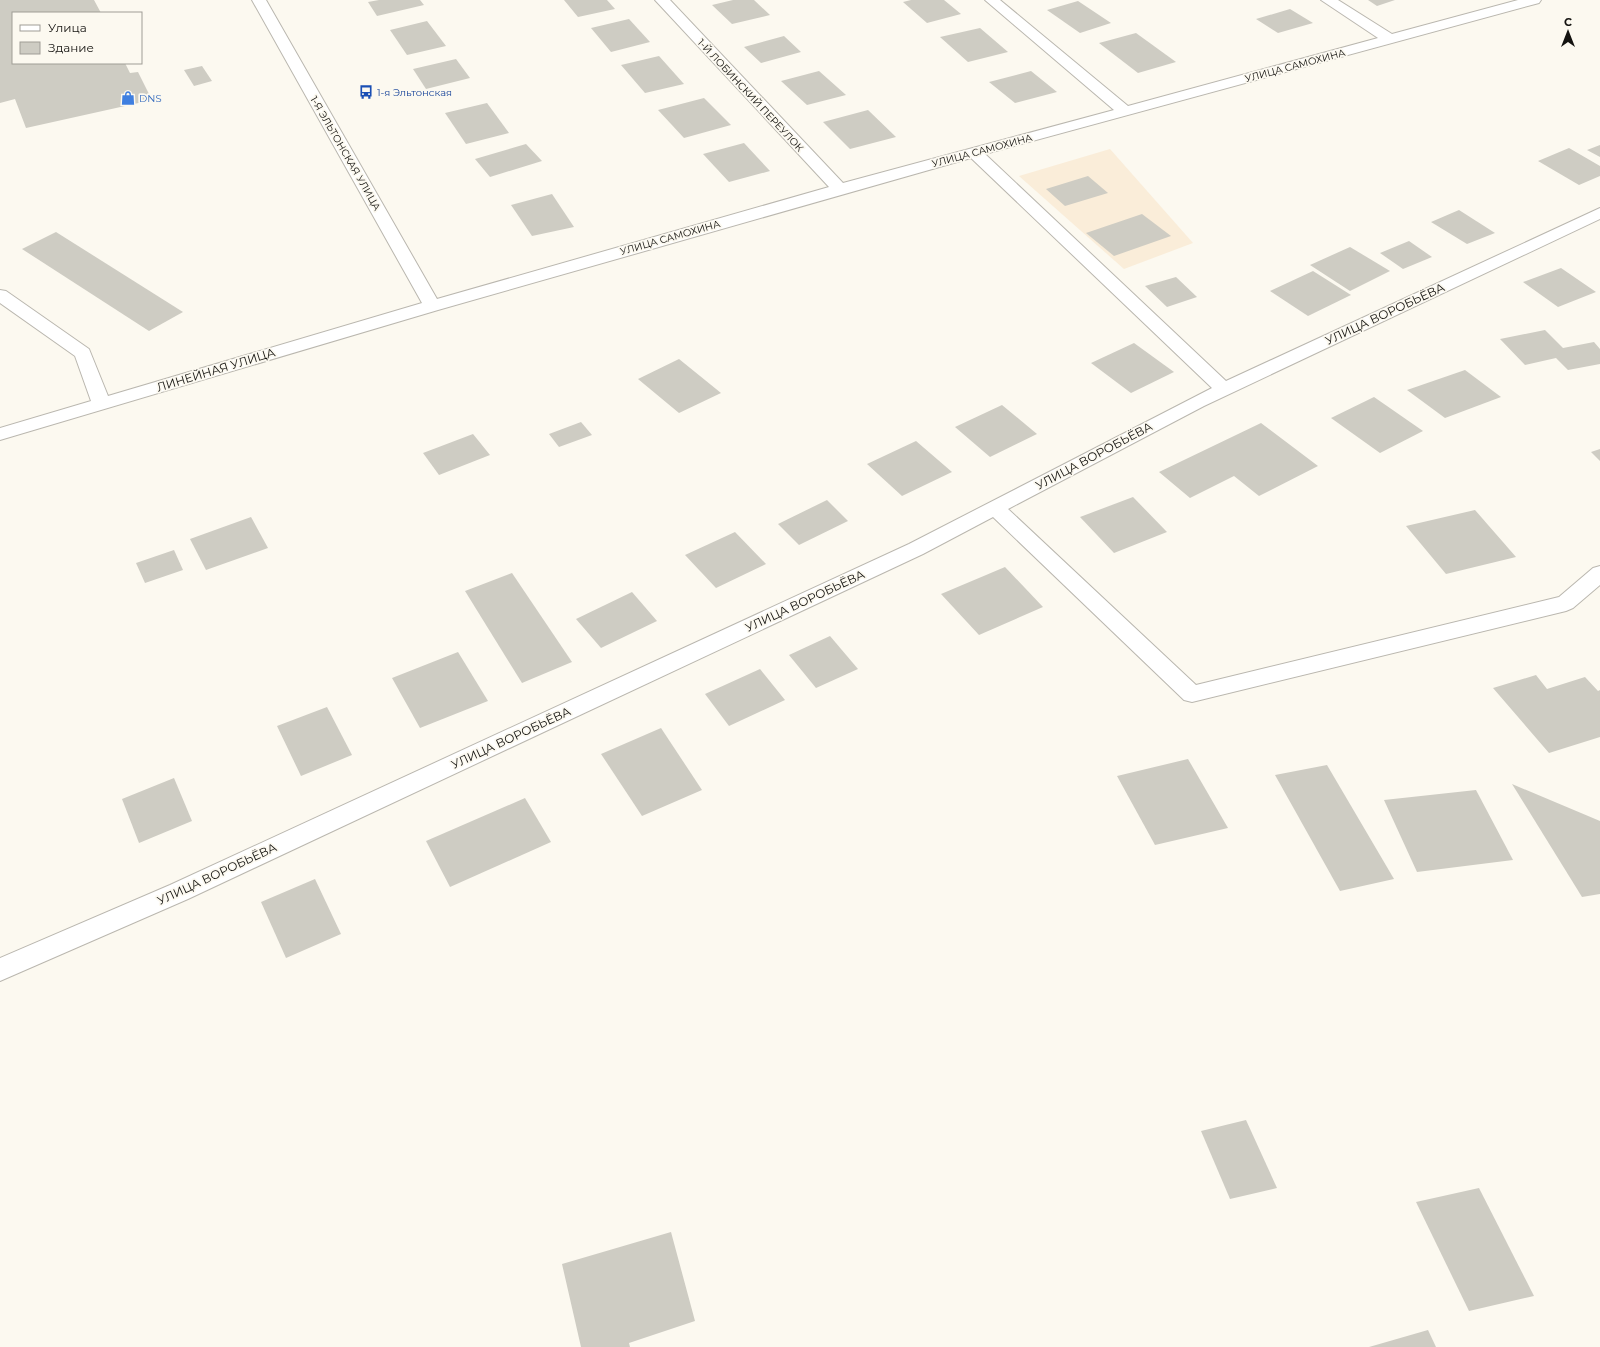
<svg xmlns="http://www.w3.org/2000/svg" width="1600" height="1347" font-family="Montserrat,sans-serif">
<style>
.commercial{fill:#faedd9}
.building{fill:#ceccc3}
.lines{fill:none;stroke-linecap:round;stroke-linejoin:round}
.minor-casing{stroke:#bab7af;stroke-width:2}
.minor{fill:#fff;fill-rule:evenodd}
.labels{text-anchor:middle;stroke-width:3.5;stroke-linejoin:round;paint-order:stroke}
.far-street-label{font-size:10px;fill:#141310;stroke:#fcf9f0}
.far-transit-label{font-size:10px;fill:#164399;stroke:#fcf9f0;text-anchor:start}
.far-shop-label{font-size:10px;fill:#366cbe;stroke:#fcf9f0;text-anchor:start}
.street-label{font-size:12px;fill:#141310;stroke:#fcf9f0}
</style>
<rect width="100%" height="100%" fill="#fcf9f0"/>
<!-- commercial -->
<polygon class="commercial" points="1110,149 1193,243 1124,269 1019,176"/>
<!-- building -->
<g class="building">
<polygon points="0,0 94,0 101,13 13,13 13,63 125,63 130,73 138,72 152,100 26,128 15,99 0,103"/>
<polygon points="379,0 420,0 424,5 377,16 368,2"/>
<polygon points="564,0 607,0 615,9 578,17"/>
<polygon points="733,0 754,0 770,15 732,24 712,5"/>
<polygon points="911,0 944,0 961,14 927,23 903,2"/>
<polygon points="1368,0 1395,0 1377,6"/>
<polygon points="1078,1 1111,23 1080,33 1047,10"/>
<polygon points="1290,9 1313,23 1278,33 1256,19"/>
<polygon points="629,19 650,42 611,52 591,28"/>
<polygon points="427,21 446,46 407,55 390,30"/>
<polygon points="980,28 1008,52 968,62 940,37"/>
<polygon points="1136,33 1176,62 1138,73 1099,43"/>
<polygon points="784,36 801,52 761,63 744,47"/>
<polygon points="659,56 684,84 645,93 621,65"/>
<polygon points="456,59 470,78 426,89 413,69"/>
<polygon points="202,66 212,81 194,86 184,70"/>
<polygon points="819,71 846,95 807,105 781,81"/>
<polygon points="1031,71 1057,92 1015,103 989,82"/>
<polygon points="704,98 731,125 684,138 658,110"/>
<polygon points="487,103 509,133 466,144 445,113"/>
<polygon points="868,110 896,137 850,149 823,122"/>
<polygon points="744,143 770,171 729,182 703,154"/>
<polygon points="526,144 542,161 490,177 475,159"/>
<polygon points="1600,145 1600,157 1587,150"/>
<polygon points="1569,148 1600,166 1600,176 1579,185 1538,161"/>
<polygon points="1088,176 1108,193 1065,206 1046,189"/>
<polygon points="552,194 574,227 532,236 511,205"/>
<polygon points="1459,210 1495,233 1467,244 1431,222"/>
<polygon points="1142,214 1171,236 1114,256 1086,233"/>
<polygon points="56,232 183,312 149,331 22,249"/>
<polygon points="1409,241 1432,257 1403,269 1380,253"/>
<polygon points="1350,247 1390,271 1350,291 1310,265"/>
<polygon points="1561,268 1596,292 1558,307 1523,282"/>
<polygon points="1313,271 1351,295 1308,316 1270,291"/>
<polygon points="1176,277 1197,297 1167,307 1145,286"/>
<polygon points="1545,330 1563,348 1594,342 1600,349 1600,364 1568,370 1556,358 1525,365 1500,339"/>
<polygon points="1134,343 1174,372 1131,393 1091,363"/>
<polygon points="679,359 721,393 679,413 638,379"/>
<polygon points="1465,370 1501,397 1445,418 1407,390"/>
<polygon points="1374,397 1423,431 1380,453 1331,418"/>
<polygon points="1002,405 1037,434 990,457 955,427"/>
<polygon points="581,422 592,435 559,447 549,434"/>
<polygon points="1261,423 1318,466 1259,496 1234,476 1190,498 1159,472"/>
<polygon points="473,434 490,455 439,475 423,453"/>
<polygon points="916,441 952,472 902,496 867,464"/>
<polygon points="1600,449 1600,461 1591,452"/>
<polygon points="1133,497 1167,532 1114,553 1080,517"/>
<polygon points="827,500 848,521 799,545 778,524"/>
<polygon points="1475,510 1516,557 1446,574 1406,526"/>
<polygon points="251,517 268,548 206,570 190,539"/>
<polygon points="735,532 766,564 716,588 685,555"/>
<polygon points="174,550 183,570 145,583 136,563"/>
<polygon points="1005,567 1043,607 979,635 941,594"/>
<polygon points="512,573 572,662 522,683 465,591"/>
<polygon points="632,592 657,621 601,648 576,619"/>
<polygon points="830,636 858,669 816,688 789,655"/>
<polygon points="458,652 488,701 420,728 392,678"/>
<polygon points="760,669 785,700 729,726 705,694"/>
<polygon points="1536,675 1547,689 1585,677 1598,691 1600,690 1600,737 1549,753 1493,688"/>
<polygon points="327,707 352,755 301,776 277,726"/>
<polygon points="661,728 702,790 642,816 601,754"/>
<polygon points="1188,759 1228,828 1155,845 1117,776"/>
<polygon points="1327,765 1394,879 1340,891 1275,775"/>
<polygon points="174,778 192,821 139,843 122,799"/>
<polygon points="1512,784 1600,821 1600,894 1582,897"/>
<polygon points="1476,790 1513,860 1417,872 1384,800"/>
<polygon points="525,798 551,842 450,887 426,841"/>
<polygon points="315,879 341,934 286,958 261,902"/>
<polygon points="1246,1120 1277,1188 1230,1199 1201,1131"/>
<polygon points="1479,1188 1534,1296 1469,1311 1416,1202"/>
<polygon points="671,1232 695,1321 629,1343 630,1347 581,1347 562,1264"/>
<polygon points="1428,1330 1436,1347 1369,1347"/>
</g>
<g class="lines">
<defs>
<polygon id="minor" points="252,0 266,0 437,299 829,187 655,0 670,0 843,183 1114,110 985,0 1000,0 1128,106 1378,38 1321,0 1338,0 1392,34 1518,0 1541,0 1539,3 985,154 1226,381 1600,208 1600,219 1204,406 1008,509 1196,685 1559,597 1593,568 1600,566 1600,585 1573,608 1566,611 1192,702 1184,700 993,517 923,554 188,899 0,981 0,958 170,885 909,544 1212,388 971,158 438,310 0,440 0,428 91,401 75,356 0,303 0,290 6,291 89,349 108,396 422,303"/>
</defs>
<!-- minor casing -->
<use href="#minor" class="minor-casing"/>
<!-- minor -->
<use href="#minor" class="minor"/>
</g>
<!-- icons -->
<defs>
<symbol id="bus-bare" viewBox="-9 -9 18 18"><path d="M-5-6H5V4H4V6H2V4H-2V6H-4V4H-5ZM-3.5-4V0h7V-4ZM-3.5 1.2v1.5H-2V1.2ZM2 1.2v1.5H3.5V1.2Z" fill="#1a4fb4" stroke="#fcf9f0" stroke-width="2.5" paint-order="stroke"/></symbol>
<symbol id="shop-bare" viewBox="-9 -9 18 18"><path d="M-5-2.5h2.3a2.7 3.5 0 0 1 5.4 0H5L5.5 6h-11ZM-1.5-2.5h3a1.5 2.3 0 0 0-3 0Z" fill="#3f7fe0" stroke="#fcf9f0" stroke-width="2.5" paint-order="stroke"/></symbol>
</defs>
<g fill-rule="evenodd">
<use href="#bus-bare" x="356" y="82" width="20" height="20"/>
<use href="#shop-bare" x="118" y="88" width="20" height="20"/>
</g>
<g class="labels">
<!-- far-street labels -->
<g class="far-street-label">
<text transform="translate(1295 65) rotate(-15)" y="4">УЛИЦА САМОХИНА</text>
<text transform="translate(751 95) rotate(47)" y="4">1-Й ЛОБИНСКИЙ ПЕРЕУЛОК</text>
<text transform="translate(982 150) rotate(-15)" y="4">УЛИЦА САМОХИНА</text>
<text transform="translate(346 153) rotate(60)" y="4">1-Я ЭЛЬТОНСКАЯ УЛИЦА</text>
<text transform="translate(670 237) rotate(-16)" y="4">УЛИЦА САМОХИНА</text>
</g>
<!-- far-transit labels -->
<g class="far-transit-label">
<text x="377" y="96">1-я Эльтонская</text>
</g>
<!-- far-shop labels -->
<g class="far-shop-label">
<text x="139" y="102">DNS</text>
</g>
<!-- street labels -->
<g class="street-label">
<text transform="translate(1385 314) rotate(-25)" y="4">УЛИЦА ВОРОБЬЁВА</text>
<text transform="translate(216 370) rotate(-17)" y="4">ЛИНЕЙНАЯ УЛИЦА</text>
<text transform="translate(1094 456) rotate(-28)" y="4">УЛИЦА ВОРОБЬЁВА</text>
<text transform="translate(805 601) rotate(-25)" y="4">УЛИЦА ВОРОБЬЁВА</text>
<text transform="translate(511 738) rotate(-25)" y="4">УЛИЦА ВОРОБЬЁВА</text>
<text transform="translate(217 874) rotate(-25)" y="4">УЛИЦА ВОРОБЬЁВА</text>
</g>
</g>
<!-- legend -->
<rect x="12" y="12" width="130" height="52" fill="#fcf9f0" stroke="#9f9d96"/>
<rect x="20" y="25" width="20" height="6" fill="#ffffff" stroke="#9f9d96"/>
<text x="48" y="32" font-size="12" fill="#141310">Улица</text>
<rect x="20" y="42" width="20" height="12" fill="#ceccc3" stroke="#9f9d96"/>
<text x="48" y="52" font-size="12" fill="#141310">Здание</text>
<!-- north arrow -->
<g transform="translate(1568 32)" stroke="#fcf9f0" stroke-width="3" paint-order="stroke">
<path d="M0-3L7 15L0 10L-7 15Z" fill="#141310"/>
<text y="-6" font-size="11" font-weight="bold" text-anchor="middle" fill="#141310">С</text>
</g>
</svg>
